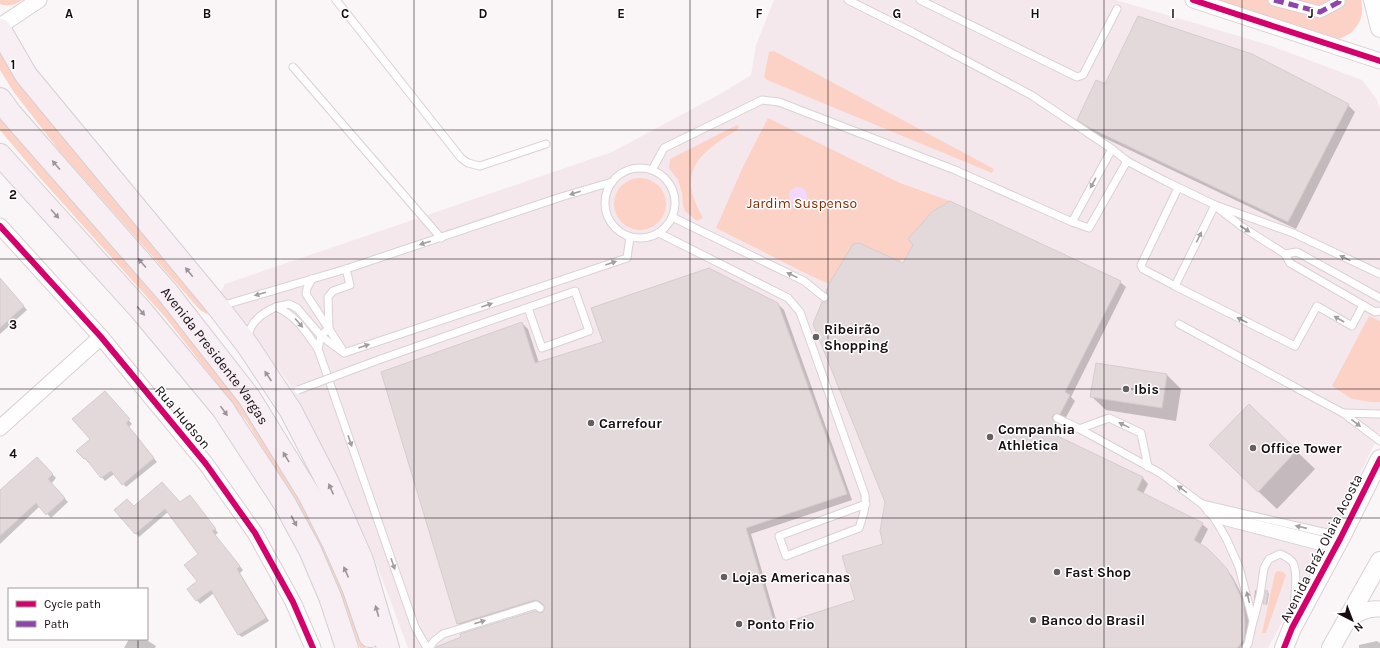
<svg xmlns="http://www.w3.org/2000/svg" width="1380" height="648" font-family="Karla,sans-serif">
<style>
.built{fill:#f5e8ed}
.green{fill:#fcd2c6}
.water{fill:#f2d8fd}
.shadow{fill:#0003}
.building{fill:#e3d9db;stroke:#d6cccd}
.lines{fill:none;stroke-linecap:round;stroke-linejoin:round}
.service-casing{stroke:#dad1d4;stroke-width:9}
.pedestrian-casing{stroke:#dad1d4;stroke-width:13}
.minor-casing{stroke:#dad1d4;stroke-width:17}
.tertiary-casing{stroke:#dad1d4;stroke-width:20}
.primary-casing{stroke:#d4cfd1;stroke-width:24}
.service{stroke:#fefefe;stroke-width:7}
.pedestrian{stroke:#fefefe;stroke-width:11}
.minor{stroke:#fefefe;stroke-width:15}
.tertiary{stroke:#fefefe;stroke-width:18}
.primary{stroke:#f7eff4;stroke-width:22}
.service-bridge-casing{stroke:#dad1d4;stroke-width:9;stroke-linecap:butt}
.service-bridge{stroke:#fefefe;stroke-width:7}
.quiet{stroke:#8e44ad;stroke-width:5;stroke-dasharray:10 5;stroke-linecap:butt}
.cycleway-casing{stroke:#fff;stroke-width:8}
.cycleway{stroke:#d6006c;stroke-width:6}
.oneway{fill:#9d9499}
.oneway2{fill:#a29d9f}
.grid{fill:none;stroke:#170c10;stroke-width:1;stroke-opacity:0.55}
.poi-dot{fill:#665e61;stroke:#fff;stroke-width:1.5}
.labels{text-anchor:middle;stroke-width:3;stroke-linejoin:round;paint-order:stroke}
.park-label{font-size:14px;fill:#832b04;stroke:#fff}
.poi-label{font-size:14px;font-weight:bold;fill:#170c10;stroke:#fff;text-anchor:start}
.street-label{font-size:14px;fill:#170c10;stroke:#fff}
.grid-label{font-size:13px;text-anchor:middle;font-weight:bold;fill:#170c10;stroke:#fff;stroke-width:3;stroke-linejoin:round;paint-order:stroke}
</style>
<rect width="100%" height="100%" fill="#faf5f7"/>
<!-- built -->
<polygon class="built" points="774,0 1116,0 1269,45 1362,80 1376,98 1380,109 1380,432 1327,543 1297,595 1268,648 408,648 373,555 311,424 287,380 219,295 225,284 612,152 722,93 751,75 756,45"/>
<!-- green -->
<g class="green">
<path d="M0,0H22C15,5 9,7 0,4Z"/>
<path d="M1213,0H1361C1366,20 1354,36 1334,40Z"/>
<polygon points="0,49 208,309 207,314 200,310 61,153 13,91 0,70"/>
<polygon points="774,51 994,169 992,173 767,80 764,77 769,52"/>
<polygon points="0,118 208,357 251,415 298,493 352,605 366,648 360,648 337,583 281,479 247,422 165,317 41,179 0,130"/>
<polygon points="768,118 900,183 950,201 932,212 908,239 913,245 905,259 829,284 809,275 716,228 742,169"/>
<path d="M737,125L739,127L737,130C715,144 685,160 692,192C694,201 699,210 703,218L697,221L685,211L683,205L682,193L678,180L669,168L670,159Z"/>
<circle cx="640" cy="204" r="26"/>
<polygon points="1369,316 1380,321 1380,402 1371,402 1352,399 1332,386"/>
<polygon points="1278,571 1283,572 1286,575 1266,633 1262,633 1275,573"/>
</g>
<!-- water -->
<circle class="water" cx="798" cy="196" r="9"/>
<!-- shadow -->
<g class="shadow">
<polygon points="1348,105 1355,112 1296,229 1098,135 1086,127 1078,120"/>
<polygon points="903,264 1120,282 1126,287 1071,397 1075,401 1065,419 1058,422 1058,427 1060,429 1056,436 1143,478 1148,484 1143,494 1202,524 1208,529 1200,545 1223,565 1232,576 1239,589 1248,609 1250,631 1247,648 443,648 542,614 545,611 546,606 541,605 464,629 458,624 382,372 522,323 528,329 539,363 778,304 784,310 852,500 751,534 778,626 856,600 884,544 886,502"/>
<polygon points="0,283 5,285 27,310 0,334"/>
<polygon points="1167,375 1181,389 1176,421 1106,410 1091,396"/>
<polygon points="108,396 132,424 129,427 157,462 126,487 114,474 105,481 89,462 88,462 78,451 91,439"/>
<polygon points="1249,405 1315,469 1277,509 1229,464"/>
<polygon points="37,458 56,478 51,484 68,502 51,518 40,506 0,544 0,492"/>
<polygon points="190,496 218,533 215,535 243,570 240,573 269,621 242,637 238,634 214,593 200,604 188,589 198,581 199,554 168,512 139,537 115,510 180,503"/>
<polygon points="1255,590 1257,591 1255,602 1254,599"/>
<polygon points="1267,592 1269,593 1267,605 1264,603"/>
<polygon points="129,639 145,639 156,646 155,648 124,648"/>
<polygon points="1377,641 1380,643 1380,648 1359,648 1359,645"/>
</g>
<!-- building -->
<g class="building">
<polygon points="1138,16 1252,54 1349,104 1288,222 1090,128 1077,120 1096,80 1105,84"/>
<polygon points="950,201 1121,281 1065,392 1070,395 1060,414 1055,414 1052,416 1053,420 1055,422 1049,432 1143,477 1137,490 1203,523 1194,540 1207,548 1217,558 1227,569 1234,582 1243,602 1245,624 1244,637 1244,640 1237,648 436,648 436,647 461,637 460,634 535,611 542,613 544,611 545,606 539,601 535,600 457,624 381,372 522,322 535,363 603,342 591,308 709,268 778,303 847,494 746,528 775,626 855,600 842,556 883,544 880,531 885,502 813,324 822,302 826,301 829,298 828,295 826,292 829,284 853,244 859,243 903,263 913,245 908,239 932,212"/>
<polygon points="0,278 24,306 0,328"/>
<polygon points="1096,363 1167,374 1162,408 1090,397"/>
<polygon points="105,391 130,419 126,423 154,458 122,485 111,471 101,478 85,458 84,459 76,451 90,439 72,419"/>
<polygon points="1249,404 1297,450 1258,492 1209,445"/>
<polygon points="37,457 53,474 48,479 65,498 46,515 36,503 0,536 0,490"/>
<polygon points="162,482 180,502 190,495 216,529 212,531 240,566 237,569 266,618 238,635 211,590 196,601 187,589 197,581 184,565 198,554 165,509 135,534 114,510 127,499 134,506"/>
<polygon points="1266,590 1268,591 1266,604 1263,604"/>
</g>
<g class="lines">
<defs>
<g id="service">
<polyline points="336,0 461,158 468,163 480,166 546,144"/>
<polyline points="848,0 912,32 1031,95 1112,149 1127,161 1165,181 1215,205 1293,233 1380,274"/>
<polyline points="920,0 1077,77 1083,75 1117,9"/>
<polyline points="293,67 441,238"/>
<circle cx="640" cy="203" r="35"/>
<polyline points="652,170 664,148 762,100 779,102 955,170 1072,222 1089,228 1127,161"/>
<polyline points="1215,205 1175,286 1295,346 1317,306 1352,326 1363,305"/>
<polyline points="1219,209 1241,226 1285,254 1290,263 1375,312 1380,311"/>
<polyline points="672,217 804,281 824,297"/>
<polyline points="1072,222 1112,149"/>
<path d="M659,233L788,298L800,312L865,495C866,508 863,516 859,528L786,556L779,536L866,504"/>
<polyline points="1285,254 1297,252 1380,298"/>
<polyline points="312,279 307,288 306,294 342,349"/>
<polyline points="1175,286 1143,269 1141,265 1178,188"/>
<polyline points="221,306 346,269 561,197 612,182"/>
<polyline points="276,307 289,304 297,308 321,336 344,353 627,258 630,237"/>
<polyline points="1179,324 1313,397 1343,413"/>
<path d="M248,340C248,323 262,313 276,307C296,315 306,332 318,349L415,627L427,648"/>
<polyline points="318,349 321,336 329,328 328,297 333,291 350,285 346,269"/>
<polyline points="381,359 575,291 589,331 542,348 528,308"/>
<polyline points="1380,414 1343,413 1380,441"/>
<polyline points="1057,418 1078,428 1160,473 1202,504 1215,519 1227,540 1239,567 1253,621 1248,644 1245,648"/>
<polyline points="1079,429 1109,418 1141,433 1148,467"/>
<polyline points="1202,504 1327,533 1337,531 1342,527"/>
<polyline points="1208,512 1322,540 1338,536"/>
<polyline points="1215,519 1318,546 1331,545 1335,543"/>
<path d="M1254,619L1260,595L1264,568L1269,559L1280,554C1285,556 1290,558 1293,563C1299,574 1294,603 1293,616"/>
<polyline points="429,648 434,641 443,634 536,605 540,608"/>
</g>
<polyline id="pedestrian" points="1274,0 1320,12 1339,2 1339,0"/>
<g id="minor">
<polyline points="1193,0 1380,61"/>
<polyline points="0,26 39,0"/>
<polyline points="0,226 101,337 206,464 255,533 293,602 313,648"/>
<polyline points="0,428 101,337"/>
<path d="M1346,624C1355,614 1367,608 1380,609"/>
</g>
<g id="tertiary">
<polyline points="1373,0 1380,28"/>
<polyline points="1284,648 1292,628 1340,539 1380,459"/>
<polyline points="1331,648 1380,561"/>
</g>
<g id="primary">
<polyline points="0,30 26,75 218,307 248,346 291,411 328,483 362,560 388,648"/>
<path id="s1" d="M0,99L11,114L167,292L249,397L310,496L334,544L353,587L370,636"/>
<polyline points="0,155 140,309 223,409 285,504 310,550 330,597 347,648"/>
</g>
</defs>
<!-- service casing -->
<use href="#service" class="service-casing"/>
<!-- pedestrian casing -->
<use href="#pedestrian" class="pedestrian-casing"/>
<!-- minor casing -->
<use href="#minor" class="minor-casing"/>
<!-- tertiary casing -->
<use href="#tertiary" class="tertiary-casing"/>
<!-- primary casing -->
<use href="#primary" class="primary-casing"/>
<!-- service -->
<use href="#service" class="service"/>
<!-- pedestrian -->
<use href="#pedestrian" class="pedestrian"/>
<!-- minor -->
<use href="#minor" class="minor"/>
<!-- tertiary -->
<use href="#tertiary" class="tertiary"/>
<!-- primary -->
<use href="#primary" class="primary"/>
<defs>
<polyline id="service-bridge" points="298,390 381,359"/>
</defs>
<!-- service-bridge casing -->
<use href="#service-bridge" class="service-bridge-casing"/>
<!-- service-bridge -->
<use href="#service-bridge" class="service-bridge"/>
<!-- quiet -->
<polyline class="quiet" points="1274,0 1320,12 1339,2 1339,0"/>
<defs>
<g id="cycleway">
<polyline points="1193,0 1380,61"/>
<polyline points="0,226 101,337 206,464 255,533 293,602 313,648"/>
<polyline points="1284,648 1292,628 1340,539 1380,459"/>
</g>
</defs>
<!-- cycleway casing -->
<use href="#cycleway" class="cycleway-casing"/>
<!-- cycleway -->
<use href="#cycleway" class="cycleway"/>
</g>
<!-- one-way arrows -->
<defs><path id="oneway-solid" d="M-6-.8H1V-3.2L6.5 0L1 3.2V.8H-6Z"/></defs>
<g class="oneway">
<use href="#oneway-solid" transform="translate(56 165) rotate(-131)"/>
<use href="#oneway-solid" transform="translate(55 214) rotate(48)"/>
<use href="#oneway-solid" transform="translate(142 263) rotate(-131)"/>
<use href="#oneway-solid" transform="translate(189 272) rotate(-129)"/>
<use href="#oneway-solid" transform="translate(141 311) rotate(49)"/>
<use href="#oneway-solid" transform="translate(268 376) rotate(-124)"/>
<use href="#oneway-solid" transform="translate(224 411) rotate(54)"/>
<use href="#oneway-solid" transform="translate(286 457) rotate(-121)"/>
<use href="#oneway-solid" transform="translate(331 489) rotate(-114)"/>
<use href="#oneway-solid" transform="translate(294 521) rotate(62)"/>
<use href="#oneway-solid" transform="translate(346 572) rotate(-114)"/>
<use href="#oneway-solid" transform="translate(377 611) rotate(-106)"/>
</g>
<g class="oneway2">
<use href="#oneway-solid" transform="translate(1093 183) rotate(119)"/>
<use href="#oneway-solid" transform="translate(575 193) rotate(163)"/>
<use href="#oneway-solid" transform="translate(1245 229) rotate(33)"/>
<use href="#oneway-solid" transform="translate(1199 237) rotate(-64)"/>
<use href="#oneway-solid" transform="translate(425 243) rotate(162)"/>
<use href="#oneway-solid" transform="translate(1345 258) rotate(-154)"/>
<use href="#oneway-solid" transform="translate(611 263) rotate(-19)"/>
<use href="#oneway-solid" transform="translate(792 275) rotate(-154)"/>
<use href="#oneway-solid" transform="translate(260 294) rotate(164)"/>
<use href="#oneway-solid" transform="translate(487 305) rotate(-19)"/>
<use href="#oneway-solid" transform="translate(1339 319) rotate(-150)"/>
<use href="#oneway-solid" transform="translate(1242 320) rotate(-153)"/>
<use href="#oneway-solid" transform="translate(299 323) rotate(49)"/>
<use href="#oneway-solid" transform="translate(364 346) rotate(-19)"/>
<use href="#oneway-solid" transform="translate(1356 423) rotate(38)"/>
<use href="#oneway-solid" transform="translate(1124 425) rotate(-154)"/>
<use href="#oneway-solid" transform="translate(350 441) rotate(71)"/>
<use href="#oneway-solid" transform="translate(1182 489) rotate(-144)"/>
<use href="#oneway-solid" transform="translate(1301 527) rotate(-167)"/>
<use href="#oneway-solid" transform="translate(393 564) rotate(71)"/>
<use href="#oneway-solid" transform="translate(1248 597) rotate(-104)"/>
<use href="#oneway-solid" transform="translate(480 622) rotate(-18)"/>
</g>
<!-- grid -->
<path class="grid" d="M138,0V589M276,0V648M414,0V648M552,0V648M690,0V648M828,0V648M966,0V648M1104,0V648M1242,0V648M0,130H1380M0,259H1380M0,389H1380M0,518H1380M138,639V648"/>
<!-- markers -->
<g class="poi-dot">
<circle cx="816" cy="337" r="4"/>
<circle cx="1126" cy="389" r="4"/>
<circle cx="591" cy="423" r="4"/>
<circle cx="990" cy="437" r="4"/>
<circle cx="1253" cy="448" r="4"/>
<circle cx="1057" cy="572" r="4"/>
<circle cx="724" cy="577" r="4"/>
<circle cx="1033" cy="620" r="4"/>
<circle cx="739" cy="624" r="4"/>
</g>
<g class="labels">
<!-- park labels -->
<g class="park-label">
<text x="802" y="208">Jardim Suspenso</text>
</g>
<!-- poi labels -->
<g class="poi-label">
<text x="824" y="334">Ribeirão<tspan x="824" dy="16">Shopping</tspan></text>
<text x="1134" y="394">Ibis</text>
<text x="599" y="428">Carrefour</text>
<text x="998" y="434">Companhia<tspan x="998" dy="16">Athletica</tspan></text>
<text x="1261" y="453">Office Tower</text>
<text x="1065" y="577">Fast Shop</text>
<text x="732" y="582">Lojas Americanas</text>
<text x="1041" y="625">Banco do Brasil</text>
<text x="747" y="629">Ponto Frio</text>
</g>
<!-- street labels -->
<g class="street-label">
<text dy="5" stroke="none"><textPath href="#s1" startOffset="335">Avenida Presidente Vargas</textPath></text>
<text transform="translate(183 417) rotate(50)" y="5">Rua Hudson</text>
<text transform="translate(1321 548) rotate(-63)" y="5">Avenida Bráz Olaia Acosta</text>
</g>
</g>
<g class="grid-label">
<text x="69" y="18">A</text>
<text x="207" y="18">B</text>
<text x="345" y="18">C</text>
<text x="483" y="18">D</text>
<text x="621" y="18">E</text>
<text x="759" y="18">F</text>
<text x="897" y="18">G</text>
<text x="1035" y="18">H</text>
<text x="1173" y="18">I</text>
<text x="1311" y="18">J</text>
<text x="13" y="69">1</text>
<text x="13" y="199">2</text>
<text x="13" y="329">3</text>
<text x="13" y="458">4</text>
</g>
<!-- legend -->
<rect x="8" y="588" width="140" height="52" fill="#ffffff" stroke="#a29e9f"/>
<rect x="16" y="601" width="20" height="6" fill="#d6006c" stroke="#a29e9f"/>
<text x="44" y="608" font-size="12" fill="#170c10">Cycle path</text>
<rect x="16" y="621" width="20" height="6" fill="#8e44ad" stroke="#a29e9f"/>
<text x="44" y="628" font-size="12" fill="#170c10">Path</text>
<!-- north arrow -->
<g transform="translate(1352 620) rotate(138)" stroke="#ffffff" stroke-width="3" paint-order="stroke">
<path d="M0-3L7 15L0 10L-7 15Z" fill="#170c10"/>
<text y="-6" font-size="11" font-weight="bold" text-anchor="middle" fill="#170c10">N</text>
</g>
</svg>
